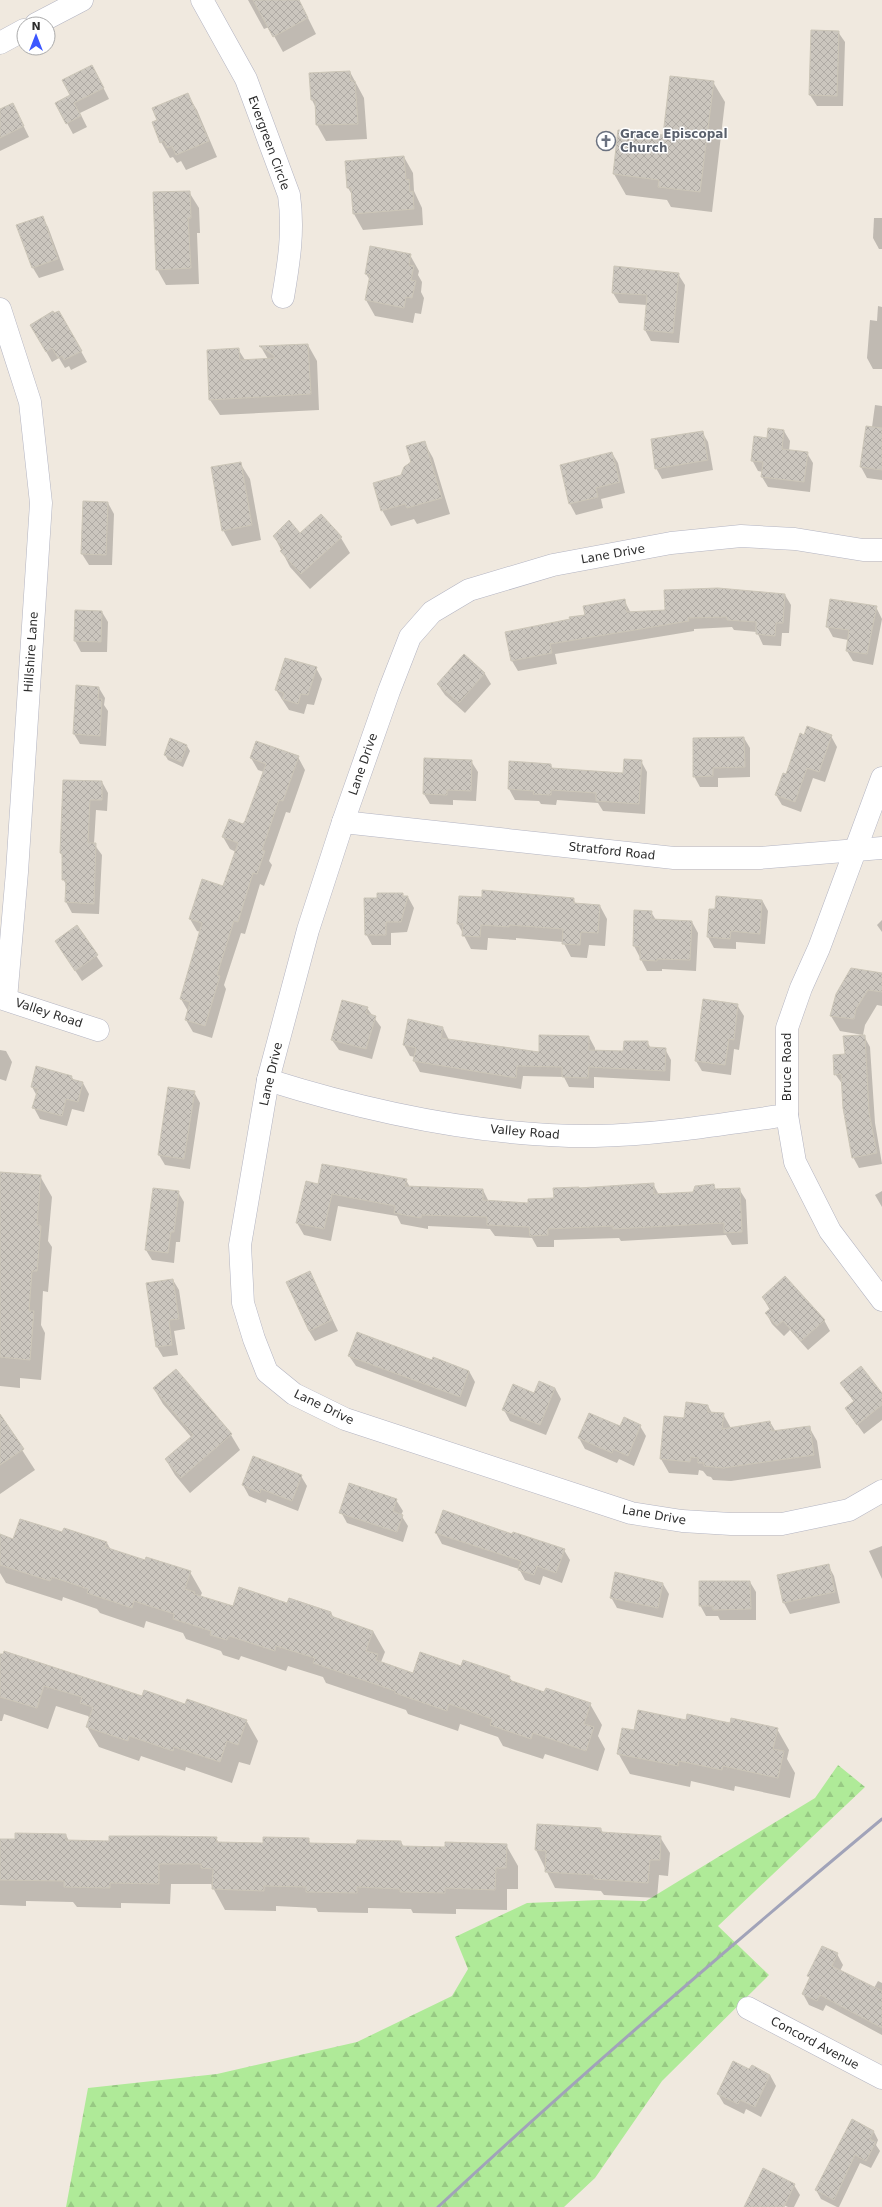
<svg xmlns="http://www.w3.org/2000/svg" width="882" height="2207" font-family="'DejaVu Sans',sans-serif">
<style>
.forest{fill:url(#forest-firs)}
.shadow{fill:#0003}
.building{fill:url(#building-cross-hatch);stroke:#ccc6b8}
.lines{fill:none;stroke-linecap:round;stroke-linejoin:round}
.street-casing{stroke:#b3b4c2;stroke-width:23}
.secondary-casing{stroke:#b3b4c2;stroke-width:23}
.street{stroke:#fff;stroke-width:22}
.secondary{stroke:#fff;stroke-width:22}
.rail{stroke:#a1a3b9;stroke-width:3}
.labels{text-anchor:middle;stroke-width:3;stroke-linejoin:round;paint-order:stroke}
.worship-label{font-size:12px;font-weight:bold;fill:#5b616d;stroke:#fff;text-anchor:start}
.street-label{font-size:12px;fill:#2d2d2d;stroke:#fff}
</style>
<defs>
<pattern id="forest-firs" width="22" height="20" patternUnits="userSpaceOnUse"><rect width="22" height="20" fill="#afea98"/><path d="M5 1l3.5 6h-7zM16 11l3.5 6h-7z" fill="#97c983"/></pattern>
<pattern id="building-cross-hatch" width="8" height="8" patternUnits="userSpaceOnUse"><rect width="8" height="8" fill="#cbc6be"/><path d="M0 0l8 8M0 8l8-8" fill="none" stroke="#afaaa4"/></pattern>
</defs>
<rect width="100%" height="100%" fill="#f0e9df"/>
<!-- forest -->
<polygon class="forest" points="838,1765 865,1787 718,1926 769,1975 662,2081 595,2178 564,2207 66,2207 88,2088 217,2074 357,2042 452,1996 468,1969 455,1937 527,1903 600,1900 646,1901 815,1798"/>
<!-- shadow -->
<g class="shadow">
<polygon points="248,0 299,0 316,34 283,52 269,27 264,29"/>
<polygon points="812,31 838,32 845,42 843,106 817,106 810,95"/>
<polygon points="350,72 364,98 367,139 326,141 317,125 316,108 312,100 310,74"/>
<polygon points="98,77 109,99 80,113 87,127 73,134 56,103 71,96"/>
<polygon points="713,82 725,102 712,212 671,207 667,200 626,195 614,174 664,136"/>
<polygon points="187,94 197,110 217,157 186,170 181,161 177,163 173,157 170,158 161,142 158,120"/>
<polygon points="0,111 18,115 29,137 0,151"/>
<polygon points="404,157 413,173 414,191 422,208 423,225 363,230 354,214 353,196 348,188"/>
<polygon points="189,192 199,208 200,233 197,233 199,284 166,285 157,269"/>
<polygon points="42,217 48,227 64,270 39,278 33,268 17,226"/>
<polygon points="874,218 882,218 882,249 879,249 873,238"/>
<polygon points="410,255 419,271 418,275 422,282 421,292 424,298 421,314 415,313 413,323 375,316 366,300 370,280 366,274"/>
<polygon points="678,274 685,285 679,343 651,341 645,330 647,305 619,303 613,293"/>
<polygon points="878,306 882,307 882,369 873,369 867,358 870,320 877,321"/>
<polygon points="59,312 87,362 71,370 69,366 65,368 59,358 52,362 31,325"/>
<polygon points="308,345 317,361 319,410 220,415 210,400 238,349 245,360 268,359 261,347"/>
<polygon points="875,405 882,406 882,480 867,478 861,467 872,427"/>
<polygon points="784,431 790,441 789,451 807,453 813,463 810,492 768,487 762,477 763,472 758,471 752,460 768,439"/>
<polygon points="702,432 708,442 713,470 662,479 656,468"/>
<polygon points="424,442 433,458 450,514 417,524 414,519 391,526 382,510 401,475"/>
<polygon points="612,453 618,463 625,493 601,499 603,508 576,515 570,504 561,465"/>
<polygon points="240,463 250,479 261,540 232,546 223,530"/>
<polygon points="84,502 108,503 114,514 112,565 89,565 82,554"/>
<polygon points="274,536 341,538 350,553 310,589 290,567"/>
<polygon points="785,595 791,605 789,633 782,633 781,646 763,645 757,632 734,630 732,627 694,629 694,631 555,654 557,664 518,671 512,661 506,633 586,616 624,600 631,613 666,611"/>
<polygon points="876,607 882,619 873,665 853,661 847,651 848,640 833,637 827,626"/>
<polygon points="76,611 102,612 108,622 107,652 81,652 75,641"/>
<polygon points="464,655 485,674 491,684 465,713 445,695 438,685"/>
<polygon points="316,668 322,679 314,705 307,704 304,714 289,710 276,690"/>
<polygon points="99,688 105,698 104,705 108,711 106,746 80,744 74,734"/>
<polygon points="805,736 831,736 837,747 825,782 813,778 801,812 782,805 776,795"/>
<polygon points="744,738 750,748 750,777 718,778 718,787 700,787 694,776"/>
<polygon points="171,740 187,746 190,751 183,767 168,760 165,755"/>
<polygon points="298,757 305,770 290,813 286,812 269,861 272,865 264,886 260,884 245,934 241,933 224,985 226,989 212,1038 193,1032 186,1020 188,1011 181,999 201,932 197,931 190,919 224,887 236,852 230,849 223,837 246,822 264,772 258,770 251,758"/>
<polygon points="471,761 478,772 476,801 453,800 453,805 430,804 424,794"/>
<polygon points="641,761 647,772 645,814 603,811 598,803 557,800 556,805 541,804 539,801 515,800 509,789 510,762 551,765 553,770 624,774"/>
<polygon points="64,781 102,782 108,793 107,811 96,810 94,844 102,855 99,914 72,913 66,902 67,886 63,879 63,856 61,853"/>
<polygon points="402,894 404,897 408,897 414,908 407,932 391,933 391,945 372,945 366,934 378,899"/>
<polygon points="573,899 576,904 600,906 607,919 605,946 589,945 587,958 571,957 563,942 516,938 516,940 488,938 487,950 471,949 458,924"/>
<polygon points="762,900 768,911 765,944 736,942 736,949 714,948 708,937 710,910"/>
<polygon points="651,912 656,920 692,922 698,933 696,971 662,969 662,971 647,971 634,946"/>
<polygon points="882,920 882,932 877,925"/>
<polygon points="77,927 103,966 82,981 56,941"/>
<polygon points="882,974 882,1006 877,1005 865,1025 863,1035 840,1031 831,1016"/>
<polygon points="737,1005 744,1016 739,1050 734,1049 731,1075 702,1071 696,1061"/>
<polygon points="367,1008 381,1027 372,1059 339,1050 332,1040"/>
<polygon points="408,1021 443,1028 449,1040 540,1053 589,1037 595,1048 595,1051 624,1052 647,1042 651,1048 665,1049 671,1060 670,1081 594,1077 594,1088 569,1087 564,1077 523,1076 521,1089 420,1072 414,1061 415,1057 410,1056 404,1045"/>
<polygon points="864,1036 870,1047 875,1123 882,1164 859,1168 853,1157 843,1085 835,1074 846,1055"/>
<polygon points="0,1050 6,1051 12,1062 6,1081 0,1079"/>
<polygon points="37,1067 72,1077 74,1081 83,1083 89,1094 84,1112 72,1109 67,1126 40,1119 34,1108 37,1096 32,1087"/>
<polygon points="194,1092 200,1103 190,1169 165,1165 159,1155"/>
<polygon points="0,1173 40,1176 52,1197 48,1241 52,1247 48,1292 43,1291 41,1325 45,1333 41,1380 20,1378 20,1388 0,1386"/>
<polygon points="406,1180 410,1187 483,1190 489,1202 529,1204 555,1199 579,1189 653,1184 659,1195 693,1193 714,1186 716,1190 739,1189 746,1200 748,1244 732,1245 726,1235 621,1241 619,1238 554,1240 554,1247 537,1247 532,1238 495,1236 490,1229 428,1226 428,1229 401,1224 397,1216 338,1206 331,1241 304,1235 297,1223 318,1185"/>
<polygon points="882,1191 882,1207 875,1195"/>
<polygon points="178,1192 184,1202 180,1242 176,1242 174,1263 152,1260 146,1250"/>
<polygon points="310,1272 338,1331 315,1341 309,1331"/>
<polygon points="173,1280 179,1290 185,1329 174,1331 178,1355 163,1357 157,1347"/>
<polygon points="763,1298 824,1320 830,1331 808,1350 790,1330 784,1336 772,1324 766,1313 770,1310"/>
<polygon points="349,1356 469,1371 475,1382 466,1407 356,1366"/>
<polygon points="842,1383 882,1394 882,1420 864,1434 846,1409 854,1402"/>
<polygon points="555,1388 561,1399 546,1435 510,1421 504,1410"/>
<polygon points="154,1389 231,1435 240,1450 190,1493 175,1475 166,1460 192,1438 163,1404"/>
<polygon points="708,1406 712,1413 723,1414 731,1428 770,1422 776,1432 809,1427 817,1441 821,1468 731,1481 713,1480 711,1477 707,1476 703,1471 699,1470 698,1475 669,1473 661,1459 685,1419"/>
<polygon points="0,1416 35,1470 0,1494"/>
<polygon points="640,1426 646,1436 634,1466 619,1459 617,1463 585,1449 579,1438 621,1428"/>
<polygon points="301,1476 307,1486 298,1511 267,1499 266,1503 249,1496 243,1485"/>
<polygon points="396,1500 403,1511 401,1515 408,1526 403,1542 347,1523 341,1512"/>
<polygon points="64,1529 107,1543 111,1550 146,1562 190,1572 202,1593 200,1597 234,1607 288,1604 331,1613 334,1618 373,1631 385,1652 381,1662 414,1674 462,1667 509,1677 513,1682 545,1693 590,1704 602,1725 598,1736 605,1749 598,1771 545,1754 543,1759 503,1746 498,1737 460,1724 458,1731 408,1714 406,1710 326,1683 323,1677 288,1666 286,1671 241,1656 239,1660 223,1655 221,1651 186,1639 183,1633 146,1621 144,1628 100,1613 97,1609 63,1597 62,1601 6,1583 0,1573 0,1543 63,1534"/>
<polygon points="436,1533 513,1535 564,1550 570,1560 562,1583 543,1576 540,1585 525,1580 519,1569 442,1544"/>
<polygon points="882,1546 882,1579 869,1551"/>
<polygon points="828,1565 834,1576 840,1603 790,1614 784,1603 778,1576"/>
<polygon points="750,1582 756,1592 756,1620 720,1620 718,1616 706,1616 700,1605"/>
<polygon points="663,1584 669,1594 663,1618 617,1608 611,1597"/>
<polygon points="0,1655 143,1697 246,1720 258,1741 250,1765 239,1762 232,1783 186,1767 185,1771 141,1756 139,1761 99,1747 87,1727 90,1719 88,1716 56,1706 48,1729 4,1714 2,1721 0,1721"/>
<polygon points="731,1724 777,1729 789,1750 787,1759 795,1773 790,1798 735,1786 734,1791 691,1781 690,1787 630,1774 618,1753 635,1731"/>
<polygon points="538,1825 601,1829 603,1833 660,1837 670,1853 668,1876 659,1875 657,1898 604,1895 601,1891 555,1888 536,1850"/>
<polygon points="66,1835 69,1841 110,1842 216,1838 219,1843 264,1844 308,1839 311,1844 357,1845 401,1842 404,1847 445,1848 506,1845 518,1866 518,1889 507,1889 507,1910 456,1909 456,1914 413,1913 411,1909 368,1908 368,1913 318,1912 316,1908 276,1906 276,1911 225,1910 211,1884 171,1884 170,1904 121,1903 121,1908 77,1907 73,1902 26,1901 26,1906 0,1905 0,1840"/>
<polygon points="837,1954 843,1965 840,1971 874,1988 878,1981 882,1983 882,2035 826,2005 823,2011 809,2005 803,1994 810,1979 808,1976"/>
<polygon points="750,2071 770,2075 776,2086 761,2117 746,2109 744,2114 724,2104 718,2094"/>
<polygon points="853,2120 874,2132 878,2140 876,2145 880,2151 871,2168 860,2163 839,2207 837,2207 821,2199 816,2190"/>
<polygon points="794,2185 800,2195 794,2207 788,2207 762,2195"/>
</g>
<!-- building -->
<g class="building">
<polygon points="253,0 299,0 308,18 273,37"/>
<polygon points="811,30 839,31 837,96 809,95"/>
<polygon points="92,65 104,88 74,103 81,116 66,124 55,103 70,95 62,80"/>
<polygon points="350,71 351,81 355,81 358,124 316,125 315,100 311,100 309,73"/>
<polygon points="670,76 714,81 700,192 658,187 659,180 613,174 618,130 663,135"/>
<polygon points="188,93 209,141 176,155 172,146 167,148 164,141 160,143 152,122 157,120 152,108"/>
<polygon points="13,103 24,126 0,138 0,109"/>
<polygon points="404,156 406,180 409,179 410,192 413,191 414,209 353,214 351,188 347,188 345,161"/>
<polygon points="190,191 191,218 188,218 191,268 156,270 153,192"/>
<polygon points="43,216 58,259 32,268 16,225"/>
<polygon points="370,246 411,254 409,265 414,266 411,280 416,281 412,298 406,297 404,308 365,300 370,275 365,274"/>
<polygon points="614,266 679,273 673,333 644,330 647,295 612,293"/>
<polygon points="53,311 54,313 59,311 82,351 64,360 62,356 58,358 52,348 46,352 30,325"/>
<polygon points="308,344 311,394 209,400 207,350 239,348 240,360 274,358 274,356 259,346"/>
<polygon points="866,426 882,428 882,470 860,467"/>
<polygon points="768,428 784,430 782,449 808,452 804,482 761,477 763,462 751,461 754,436 767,438"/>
<polygon points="703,431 708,460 655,469 651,439"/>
<polygon points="425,441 442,498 407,508 405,504 381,511 373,483 401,475 404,467 411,462 406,446"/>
<polygon points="612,452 620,482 596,488 598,497 569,504 560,465"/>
<polygon points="241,462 252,525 222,531 211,467"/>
<polygon points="83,501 108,502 106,555 81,554"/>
<polygon points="321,514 342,537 301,574 280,551 283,548 273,536 289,520 300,533"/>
<polygon points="718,588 785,594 783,623 776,623 775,636 756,634 756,622 727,620 727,617 688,618 689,621 550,644 552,653 511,661 505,632 570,619 569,617 585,615 583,606 625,599 627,612 665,610 664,590"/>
<polygon points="830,599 877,606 867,654 846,651 849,630 826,627"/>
<polygon points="75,610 102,611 101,642 74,641"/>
<polygon points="464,654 485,673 459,703 437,684"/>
<polygon points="285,658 317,667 308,695 301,694 298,704 282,699 284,693 275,690"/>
<polygon points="76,685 99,687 98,699 102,699 100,736 73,734"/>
<polygon points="807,726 832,735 819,772 807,768 795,802 775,795 783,773 786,774 800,733 804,735"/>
<polygon points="744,737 745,767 713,768 713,776 693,777 693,738"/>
<polygon points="170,738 187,745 181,762 164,755"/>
<polygon points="256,741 299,756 283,801 279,800 262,850 265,851 257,874 253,873 238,922 234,921 217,975 220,976 205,1026 185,1020 190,1002 180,999 202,923 189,919 202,879 223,886 238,843 222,837 229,819 243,824 245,821 266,764 250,758"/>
<polygon points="424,758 472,760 471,791 447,790 447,795 423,794"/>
<polygon points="624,759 642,760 639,804 596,801 596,793 551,790 551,795 533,794 534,791 508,789 509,761 551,764 551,768 623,773"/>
<polygon points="63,780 102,781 102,800 90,800 88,843 96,843 94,904 65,902 66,880 62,880 62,854 60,853"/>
<polygon points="482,890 574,898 574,903 600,905 598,933 581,932 580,945 562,944 563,929 509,925 509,927 481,925 480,937 462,936 463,924 457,924 459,896 482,897"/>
<polygon points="377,893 403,893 403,896 408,896 401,922 386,922 386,935 365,935 364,898 377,898"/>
<polygon points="716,896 762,900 760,934 731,931 730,939 707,937 709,909 715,909"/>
<polygon points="634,910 652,911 651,919 692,921 690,960 657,959 657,961 640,960 640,947 633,946"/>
<polygon points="77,925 98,955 75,971 55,941"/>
<polygon points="851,968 882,973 882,992 868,990 856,1009 854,1019 830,1016 836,994"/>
<polygon points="703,999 738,1004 734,1040 729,1039 725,1065 695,1061"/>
<polygon points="342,1000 368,1007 366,1013 376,1016 366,1049 331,1040"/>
<polygon points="408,1019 443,1027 441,1038 539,1052 539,1035 589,1036 589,1050 623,1051 624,1041 648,1041 648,1047 666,1048 665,1071 589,1067 588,1078 562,1077 562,1067 517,1066 516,1078 413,1061 416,1048 403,1045"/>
<polygon points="865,1035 869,1112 877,1153 852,1158 843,1108 841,1074 834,1075 833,1055 845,1054 843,1036"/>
<polygon points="36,1066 72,1076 71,1079 83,1082 78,1102 66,1099 62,1116 32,1108 38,1089 31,1087"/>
<polygon points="168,1087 195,1091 184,1159 158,1155"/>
<polygon points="322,1164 407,1179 405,1186 483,1189 483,1200 528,1203 528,1199 554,1198 553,1188 579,1187 579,1188 654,1183 654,1194 693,1192 695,1186 714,1184 715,1189 740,1188 742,1232 724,1233 724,1223 613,1229 613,1226 548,1229 548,1235 530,1236 529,1227 487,1225 487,1217 422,1215 421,1218 394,1213 395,1206 332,1194 324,1229 296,1223 306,1181 318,1184"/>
<polygon points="0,1172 41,1175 37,1224 41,1226 37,1271 32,1271 29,1311 34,1311 30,1360 0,1357"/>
<polygon points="153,1188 179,1191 174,1232 171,1232 168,1253 145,1250"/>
<polygon points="310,1271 332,1320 309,1331 286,1282"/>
<polygon points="785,1276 825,1320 801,1341 783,1321 777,1326 765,1313 771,1308 762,1297"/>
<polygon points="173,1279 179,1319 169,1320 172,1345 156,1347 146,1283"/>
<polygon points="357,1332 432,1360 433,1357 469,1371 460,1397 348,1356"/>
<polygon points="861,1366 882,1393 882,1405 857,1425 845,1408 854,1401 840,1383"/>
<polygon points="176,1369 232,1434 181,1478 165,1459 193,1435 153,1388"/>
<polygon points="539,1381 555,1388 540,1425 502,1410 513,1384 534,1393"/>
<polygon points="686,1402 708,1405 708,1412 724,1413 722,1429 770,1421 772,1431 810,1426 814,1455 723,1468 704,1466 704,1463 698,1463 698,1458 691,1457 690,1462 660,1459 664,1416 684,1418"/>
<polygon points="589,1413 620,1426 624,1417 641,1425 628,1456 613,1449 612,1453 578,1438"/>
<polygon points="0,1414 24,1449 0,1465"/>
<polygon points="253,1456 302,1475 292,1501 261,1489 260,1493 242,1485"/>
<polygon points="349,1483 397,1499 393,1511 403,1515 397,1532 339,1513"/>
<polygon points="443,1510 512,1534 513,1532 565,1549 556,1573 537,1566 534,1575 518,1570 521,1561 435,1533"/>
<polygon points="20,1519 62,1532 64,1528 107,1542 105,1547 145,1560 146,1557 191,1571 185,1589 195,1592 194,1594 233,1606 239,1587 287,1603 289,1598 331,1612 331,1616 373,1631 366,1651 378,1654 376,1660 413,1673 420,1652 461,1666 463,1660 510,1676 509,1680 544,1692 546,1688 591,1703 584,1724 594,1727 586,1751 533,1733 531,1739 490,1725 492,1719 449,1704 447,1711 395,1693 395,1691 313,1663 315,1658 276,1646 275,1651 229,1636 227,1640 210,1635 211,1631 173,1619 174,1614 134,1601 132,1608 87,1593 88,1589 52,1577 50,1581 0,1565 0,1534 13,1539"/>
<polygon points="829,1564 835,1592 783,1603 777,1575"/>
<polygon points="615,1572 663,1583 658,1608 610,1598"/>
<polygon points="699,1581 750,1581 751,1609 713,1610 713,1606 699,1606"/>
<polygon points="4,1651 142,1696 144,1690 185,1704 187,1699 247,1720 238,1745 227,1741 220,1762 174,1747 173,1751 129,1736 128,1741 86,1727 93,1707 80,1703 82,1697 44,1686 37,1708 0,1697 0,1654 3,1654"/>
<polygon points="638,1710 686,1720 687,1714 730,1723 731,1718 778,1728 773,1749 784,1751 778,1778 723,1766 722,1770 679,1761 678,1766 617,1754 622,1728 634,1730"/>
<polygon points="537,1824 601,1828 601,1832 661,1836 660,1860 650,1860 648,1883 594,1879 594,1875 545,1872 546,1851 535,1850"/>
<polygon points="15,1833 66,1834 66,1840 109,1841 109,1836 159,1836 217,1837 216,1842 263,1843 263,1837 309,1838 309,1843 356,1844 357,1840 401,1841 401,1846 445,1847 445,1842 507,1844 506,1868 496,1868 495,1890 445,1888 445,1893 400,1892 400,1889 357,1887 357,1893 306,1892 306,1887 264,1886 264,1891 212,1889 213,1869 201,1868 201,1864 159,1864 159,1884 110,1883 110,1888 64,1887 64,1881 0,1880 0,1839 15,1839"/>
<polygon points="822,1946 838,1953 832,1966 882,1991 882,2028 820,1995 817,2001 802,1994 810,1977 807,1976"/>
<polygon points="733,2061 749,2069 752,2065 770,2075 755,2107 740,2100 738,2104 717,2094"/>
<polygon points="852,2119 874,2131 870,2139 876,2142 866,2161 855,2155 834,2200 815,2190"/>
<polygon points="763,2168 795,2184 784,2207 744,2207"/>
</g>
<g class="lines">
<defs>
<g id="street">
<path d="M202,0L246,79L289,195C294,230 289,262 283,297"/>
<polyline points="0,309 30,402 41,503 17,872 6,999"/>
<polyline points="882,550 863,550 795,539 741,536 671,543 553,565 469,590 432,612 410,637 389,691 343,822 308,930 268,1080 240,1245 243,1303 254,1339 267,1372 294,1394 345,1419 631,1513 682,1521 731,1524 782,1524 849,1510 882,1491"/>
<polyline points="882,778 819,948 801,988 787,1028 787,1115 795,1162 830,1231 882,1300"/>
<polyline points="343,822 674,858 760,858 882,848"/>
<polyline points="0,998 98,1030"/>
<path d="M268,1080C373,1113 484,1137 595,1136C659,1135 723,1124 787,1115"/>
<polyline points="748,2008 882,2078"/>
</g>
<g id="secondary">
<polyline points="36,24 82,0"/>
<polyline points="0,43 24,30"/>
</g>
</defs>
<!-- street casing -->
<use href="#street" class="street-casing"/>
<!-- secondary casing -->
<use href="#secondary" class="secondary-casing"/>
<!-- street -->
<use href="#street" class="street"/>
<!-- secondary -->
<use href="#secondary" class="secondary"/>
<!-- rail -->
<path class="rail" d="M438,2207C582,2073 731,1945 882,1819"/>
</g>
<!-- icons -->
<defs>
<symbol id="church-ring" viewBox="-11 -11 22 22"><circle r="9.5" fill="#fff" stroke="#6b7280" stroke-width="1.5"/><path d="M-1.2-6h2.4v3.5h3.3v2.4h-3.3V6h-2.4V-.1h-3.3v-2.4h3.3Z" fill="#6b7280"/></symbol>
</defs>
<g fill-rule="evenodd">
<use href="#church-ring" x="595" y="130" width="22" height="22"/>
</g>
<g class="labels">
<!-- worship labels -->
<g class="worship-label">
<text x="620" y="138">Grace Episcopal<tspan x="620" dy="14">Church</tspan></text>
</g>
<!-- street labels -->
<g class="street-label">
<text transform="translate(269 143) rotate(70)" y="4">Evergreen Circle</text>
<text transform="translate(613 554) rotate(-10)" y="4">Lane Drive</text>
<text transform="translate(31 652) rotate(-86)" y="4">Hillshire Lane</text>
<text transform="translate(363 764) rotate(-71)" y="4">Lane Drive</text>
<text transform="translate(612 851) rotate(6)" y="4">Stratford Road</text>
<text transform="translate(49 1013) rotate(18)" y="4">Valley Road</text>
<text transform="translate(787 1067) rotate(-90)" y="4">Bruce Road</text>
<text transform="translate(271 1074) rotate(-77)" y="4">Lane Drive</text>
<text transform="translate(525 1132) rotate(5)" y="4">Valley Road</text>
<text transform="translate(324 1407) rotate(26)" y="4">Lane Drive</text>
<text transform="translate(654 1515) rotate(10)" y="4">Lane Drive</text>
<text transform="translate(815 2043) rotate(28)" y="4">Concord Avenue</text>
</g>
</g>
<!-- north arrow -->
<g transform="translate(36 36)"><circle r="19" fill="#ffffff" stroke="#ababab"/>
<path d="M0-3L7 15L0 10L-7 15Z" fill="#3c57ff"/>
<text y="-6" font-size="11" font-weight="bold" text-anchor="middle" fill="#2d2d2d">N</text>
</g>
</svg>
